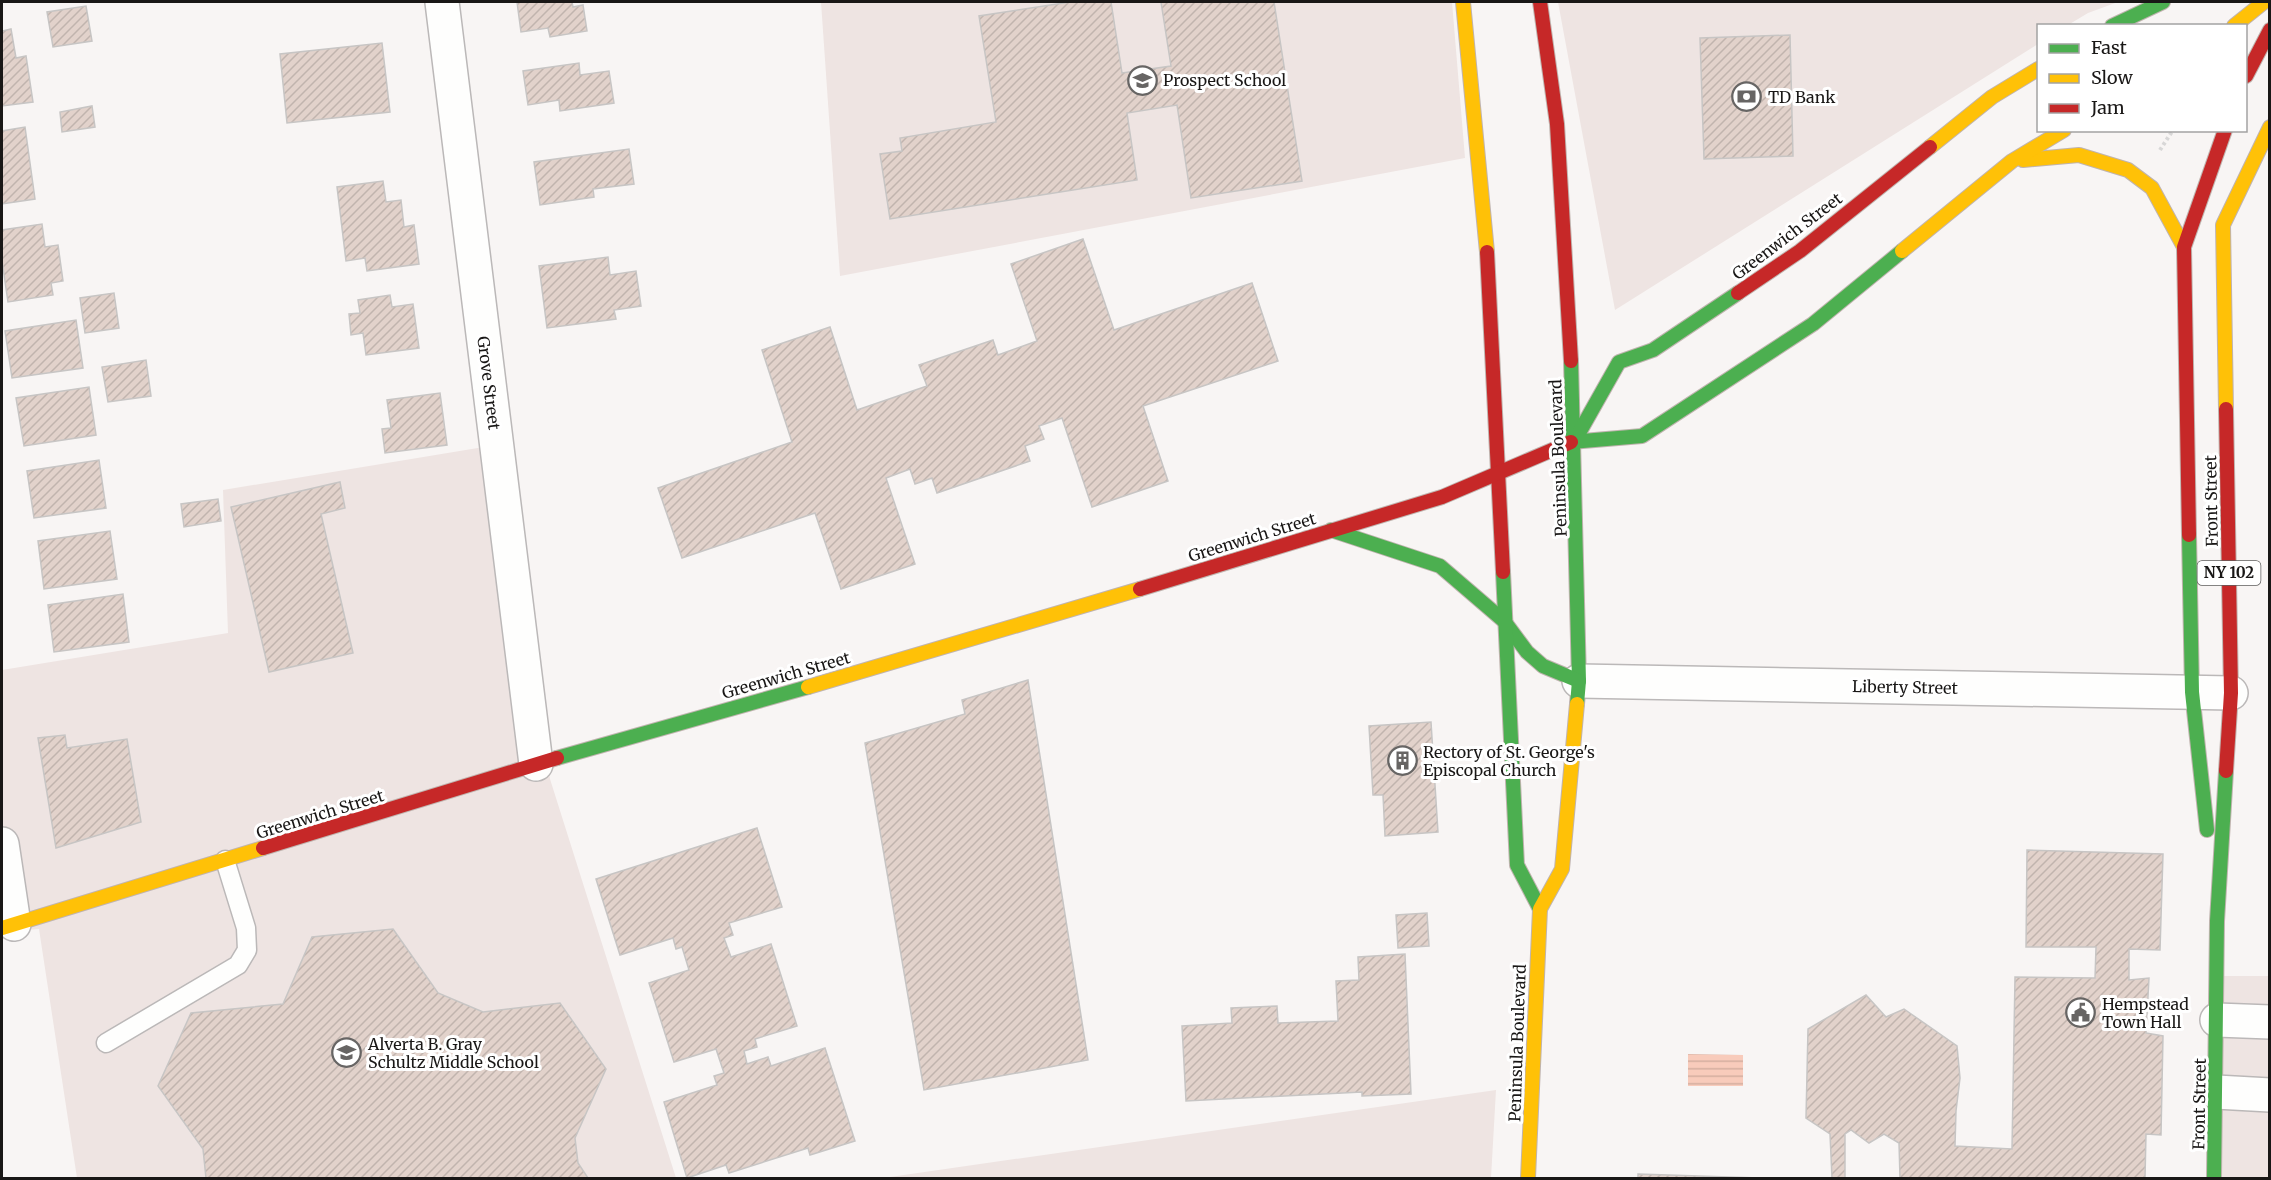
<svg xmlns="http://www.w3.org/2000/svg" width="2271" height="1180" font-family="Merriweather,serif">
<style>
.built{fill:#eee4e2}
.water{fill:url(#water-rules)}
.building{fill:url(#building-hatch);stroke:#c7c5c4;stroke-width:1.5}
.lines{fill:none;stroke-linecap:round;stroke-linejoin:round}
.lane-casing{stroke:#bbb8b8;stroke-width:21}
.street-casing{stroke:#bbb8b8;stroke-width:36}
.fast-casing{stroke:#c0b4af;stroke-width:16}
.slow-casing{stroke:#c0b4af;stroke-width:16}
.jam-casing{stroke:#c0b4af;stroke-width:16}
.path{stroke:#d8d7d7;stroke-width:4;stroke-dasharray:3 3;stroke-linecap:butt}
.lane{stroke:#fefefd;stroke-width:18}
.street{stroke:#fefefd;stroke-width:33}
.fast{stroke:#4caf50;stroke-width:14}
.slow{stroke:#ffc107;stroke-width:14}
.jam{stroke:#c62828;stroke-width:14}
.labels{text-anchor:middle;stroke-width:6;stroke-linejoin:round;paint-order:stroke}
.shield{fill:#fff;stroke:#5e5d5c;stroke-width:1.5}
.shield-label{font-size:15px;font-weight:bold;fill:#191716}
.poi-label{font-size:16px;fill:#191716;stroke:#fff;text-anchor:start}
.street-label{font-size:16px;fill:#191716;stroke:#fff}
</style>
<defs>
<pattern id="water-rules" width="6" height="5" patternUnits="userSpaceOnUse" patternTransform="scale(1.5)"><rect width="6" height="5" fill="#f8cbbb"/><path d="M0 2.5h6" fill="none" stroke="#d4aea0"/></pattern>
<pattern id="building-hatch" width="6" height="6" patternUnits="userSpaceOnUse" patternTransform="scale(1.5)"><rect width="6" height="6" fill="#e2d2cb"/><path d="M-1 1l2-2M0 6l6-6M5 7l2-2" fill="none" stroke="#c1b4ae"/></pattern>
</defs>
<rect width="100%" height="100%" fill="#f8f5f4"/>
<!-- built -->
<g class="built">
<polygon points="821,2 1452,2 1465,158 840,276"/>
<polygon points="1558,2 2118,2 2088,13 2068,25 2038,26 2038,44 1615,310"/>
<polygon points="508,443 550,779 676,1178 77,1178 39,929 2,932 2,670 228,633 223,490"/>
<polygon points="2217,976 2269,976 2269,1178 2214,1178"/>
<polygon points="1496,1090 1491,1178 883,1178"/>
</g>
<!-- water -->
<polygon class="water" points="1688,1054 1743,1055 1743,1086 1688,1086"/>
<!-- building -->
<g class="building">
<polygon points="517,2 572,2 573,7 583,5 587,31 550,37 548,28 521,32"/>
<polygon points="1070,2 1111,2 1122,73 1171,66 1161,2 1274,2 1302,181 1191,198 1177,105 1127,113 1137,180 890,219 880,154 902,151 900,138 996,122 979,16"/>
<polygon points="86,6 92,41 53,47 47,12"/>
<polygon points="11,29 16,58 26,56 33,102 2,106 2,31"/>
<polygon points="1790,35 1793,156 1704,159 1700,38"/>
<polygon points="382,43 390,112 287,123 280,54"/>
<polygon points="579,63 580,75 609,71 614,103 560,111 559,100 528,105 523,71"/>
<polygon points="92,106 95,127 62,132 60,112"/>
<polygon points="25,127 35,199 2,204 2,131"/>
<polygon points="629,149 634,184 593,189 594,197 540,205 534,162"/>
<polygon points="383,181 386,202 401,200 404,227 414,225 419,264 367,271 365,258 346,261 337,187"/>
<polygon points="42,224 45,247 58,245 63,281 51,283 53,295 8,302 2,261 2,230"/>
<polygon points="1083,239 1114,330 1252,283 1278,361 1143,406 1168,481 1092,507 1062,418 1039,426 1044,439 1025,446 1030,461 937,493 932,478 915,484 910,469 886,478 915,564 841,589 815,513 682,558 658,488 792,442 762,350 830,327 857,410 927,386 919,365 993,340 998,355 1037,341 1011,264"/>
<polygon points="608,257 610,275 636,271 641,306 614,310 616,319 547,328 539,266"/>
<polygon points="114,293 119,328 85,333 80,298"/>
<polygon points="390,295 392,307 413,304 419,348 366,355 363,333 351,335 349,314 360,313 358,300"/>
<polygon points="76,320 83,368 12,378 5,331"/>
<polygon points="146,360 151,396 108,402 102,367"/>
<polygon points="89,387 96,435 24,446 16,398"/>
<polygon points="440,393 447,445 385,453 382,429 391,428 387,400"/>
<polygon points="99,460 106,508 34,518 27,471"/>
<polygon points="340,482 345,508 321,514 353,653 269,672 231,507"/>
<polygon points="218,499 221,521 184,527 181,504"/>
<polygon points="110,531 117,579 44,589 38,541"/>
<polygon points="123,594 129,642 54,652 48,605"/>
<polygon points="1028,680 1088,1060 924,1090 865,743 965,714 962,700"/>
<polygon points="1431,722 1438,832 1385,836 1383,795 1373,795 1369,726"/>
<polygon points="65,735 67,748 127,739 141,822 56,848 38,738"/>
<polygon points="757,828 782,907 729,923 733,935 724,938 731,957 771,944 797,1026 755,1039 757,1047 744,1051 747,1064 768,1057 771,1066 825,1048 855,1141 810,1155 808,1148 729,1173 726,1165 687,1178 664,1102 717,1085 714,1076 724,1073 716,1049 674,1062 649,983 689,970 682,947 676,949 673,938 620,955 596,879"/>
<polygon points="2027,850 2163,854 2160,950 2129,949 2129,980 2149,978 2146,1033 2163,1036 2161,1135 2146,1134 2145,1178 1900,1178 1899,1143 1884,1134 1869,1143 1851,1130 1845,1134 1845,1178 1832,1178 1830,1134 1806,1118 1808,1029 1866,995 1886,1017 1904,1009 1957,1046 1960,1078 1956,1111 1955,1146 2012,1149 2015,977 2095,978 2096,947 2026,947"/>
<polygon points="1427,913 1429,946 1398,948 1396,915"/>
<polygon points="393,929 438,993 483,1012 560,1003 606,1069 575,1138 578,1163 588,1178 206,1178 203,1149 158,1086 191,1013 283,1004 312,937"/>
<polygon points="1405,954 1411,1094 1362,1096 1362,1092 1186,1101 1182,1026 1232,1023 1231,1008 1277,1006 1278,1023 1338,1021 1336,981 1359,980 1358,957"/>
<polygon points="1638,1174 1760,1178 1638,1178"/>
</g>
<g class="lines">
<defs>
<polyline id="lane" points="106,1043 238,965 247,950 246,928 225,860"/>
<g id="street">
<polyline points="442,2 536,764"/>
<polyline points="1579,681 2231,693"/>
<polyline points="2,844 14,924"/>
<polyline points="2217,1020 2270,1022"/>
<polyline points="2216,1092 2270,1095"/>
</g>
<g id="fast">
<polyline points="2112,26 2163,2"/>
<polyline points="1571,361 1579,681 1577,704"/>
<polyline points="1575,440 1619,362 1653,350 1738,293"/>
<polyline points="1571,442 1642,436 1813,324 1902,251"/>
<polyline points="1331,530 1440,566 1504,621 1527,652 1543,666 1579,681"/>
<polyline points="2189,535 2192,692 2207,830"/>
<polyline points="1503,572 1517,865 1540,909"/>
<polyline points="557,758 808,687"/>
<polyline points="2214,1178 2217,921 2226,771"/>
</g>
<g id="slow">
<polyline points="1463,2 1487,252"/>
<polyline points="2234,26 2264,2"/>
<polyline points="1930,147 1992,97 2038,69"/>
<polyline points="2023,160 2079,155 2128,170 2152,188 2184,247"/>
<polyline points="1902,251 2012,161 2064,130"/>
<polyline points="2226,409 2223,225 2270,127"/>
<polyline points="808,687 1140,589"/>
<polyline points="2,928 263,848"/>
<polyline points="1528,1178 1540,909 1562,869 1577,704"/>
</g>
<g id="jam">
<polyline points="1540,2 1557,124 1571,361"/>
<polyline points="2246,76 2270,30"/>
<polyline points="1487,252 1503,572"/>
<polyline points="1738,293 1800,251 1930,147"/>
<polyline points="2226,409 2231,693 2226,771"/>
<polyline points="2189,535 2184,247 2225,130"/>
<polyline points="1140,589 1442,497 1571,442"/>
<polyline points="263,848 557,758"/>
</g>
</defs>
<!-- lane casing -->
<use href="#lane" class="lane-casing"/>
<!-- street casing -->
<use href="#street" class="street-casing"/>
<!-- fast casing -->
<use href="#fast" class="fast-casing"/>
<!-- slow casing -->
<use href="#slow" class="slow-casing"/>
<!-- jam casing -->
<use href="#jam" class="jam-casing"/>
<!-- path -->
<g class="path">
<polyline points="2160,150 2173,130"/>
<polyline points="2269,579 2270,579"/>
</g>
<!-- lane -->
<use href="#lane" class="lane"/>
<!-- street -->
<use href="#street" class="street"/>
<!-- fast -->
<use href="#fast" class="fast"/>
<!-- slow -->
<use href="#slow" class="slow"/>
<!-- jam -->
<use href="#jam" class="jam"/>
</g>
<!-- icons -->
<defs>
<symbol id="school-ring" viewBox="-11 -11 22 22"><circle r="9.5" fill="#fff" stroke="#676564" stroke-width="1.5"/><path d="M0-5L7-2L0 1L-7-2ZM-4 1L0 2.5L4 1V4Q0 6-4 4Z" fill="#676564"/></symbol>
<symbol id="bank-ring" viewBox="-11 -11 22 22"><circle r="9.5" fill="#fff" stroke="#676564" stroke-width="1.5"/><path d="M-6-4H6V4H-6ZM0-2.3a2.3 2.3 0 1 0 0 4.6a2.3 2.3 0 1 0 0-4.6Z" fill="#676564"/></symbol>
<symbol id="building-ring" viewBox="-11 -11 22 22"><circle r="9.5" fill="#fff" stroke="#676564" stroke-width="1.5"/><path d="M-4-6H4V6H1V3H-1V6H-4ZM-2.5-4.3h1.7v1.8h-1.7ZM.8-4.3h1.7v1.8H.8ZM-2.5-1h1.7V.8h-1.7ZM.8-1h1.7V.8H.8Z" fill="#676564"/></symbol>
<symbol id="civic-ring" viewBox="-11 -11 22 22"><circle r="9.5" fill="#fff" stroke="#676564" stroke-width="1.5"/><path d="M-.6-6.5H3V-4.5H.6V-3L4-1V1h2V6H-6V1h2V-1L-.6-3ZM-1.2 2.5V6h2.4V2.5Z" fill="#676564"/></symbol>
</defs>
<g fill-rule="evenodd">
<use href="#school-ring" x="1126" y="64" width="33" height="33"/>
<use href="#bank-ring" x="1730" y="80" width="33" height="33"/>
<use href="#building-ring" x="1386" y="744" width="33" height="33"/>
<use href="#civic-ring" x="2064" y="996" width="33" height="33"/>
<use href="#school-ring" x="330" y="1036" width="33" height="33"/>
</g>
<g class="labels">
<!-- shield labels -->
<rect class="shield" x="2197.5" y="561" width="63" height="24" rx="4.5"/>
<g class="shield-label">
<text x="2229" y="578">NY 102</text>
</g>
<!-- poi labels -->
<g class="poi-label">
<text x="1163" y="86">Prospect School</text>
<text x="1768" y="103">TD Bank</text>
<text x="1423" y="758">Rectory of St. George's<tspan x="1423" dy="18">Episcopal Church</tspan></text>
<text x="2102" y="1010">Hempstead<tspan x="2102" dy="18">Town Hall</tspan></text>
<text x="368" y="1050">Alverta B. Gray<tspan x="368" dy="18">Schultz Middle School</tspan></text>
</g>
<!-- street labels -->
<g class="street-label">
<text transform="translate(1787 236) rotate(-37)" y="6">Greenwich Street</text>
<text transform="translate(489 383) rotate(83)" y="6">Grove Street</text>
<text transform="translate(1558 458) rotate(-92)" y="6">Peninsula Boulevard</text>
<text transform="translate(2211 501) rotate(-91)" y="6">Front Street</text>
<text transform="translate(1252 537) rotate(-17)" y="6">Greenwich Street</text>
<text transform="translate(786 675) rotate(-16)" y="6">Greenwich Street</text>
<text transform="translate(1905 687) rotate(1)" y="6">Liberty Street</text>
<text transform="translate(320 814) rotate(-17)" y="6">Greenwich Street</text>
<text transform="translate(1517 1043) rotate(-88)" y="6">Peninsula Boulevard</text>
<text transform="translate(2199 1104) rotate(-89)" y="6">Front Street</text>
</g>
</g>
<!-- border -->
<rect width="2271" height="1180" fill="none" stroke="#191716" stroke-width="6"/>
<!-- legend -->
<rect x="2037" y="24" width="210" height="108" fill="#ffffff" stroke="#a3a2a2" stroke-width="1.5"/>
<rect x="2049" y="44" width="30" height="9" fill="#4caf50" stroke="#a3a2a2" stroke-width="1.5"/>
<text x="2091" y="54" font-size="18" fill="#191716">Fast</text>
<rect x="2049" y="74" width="30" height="9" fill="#ffc107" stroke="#a3a2a2" stroke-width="1.5"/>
<text x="2091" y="84" font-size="18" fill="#191716">Slow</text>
<rect x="2049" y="104" width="30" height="9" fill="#c62828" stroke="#a3a2a2" stroke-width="1.5"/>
<text x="2091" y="114" font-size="18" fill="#191716">Jam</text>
</svg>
